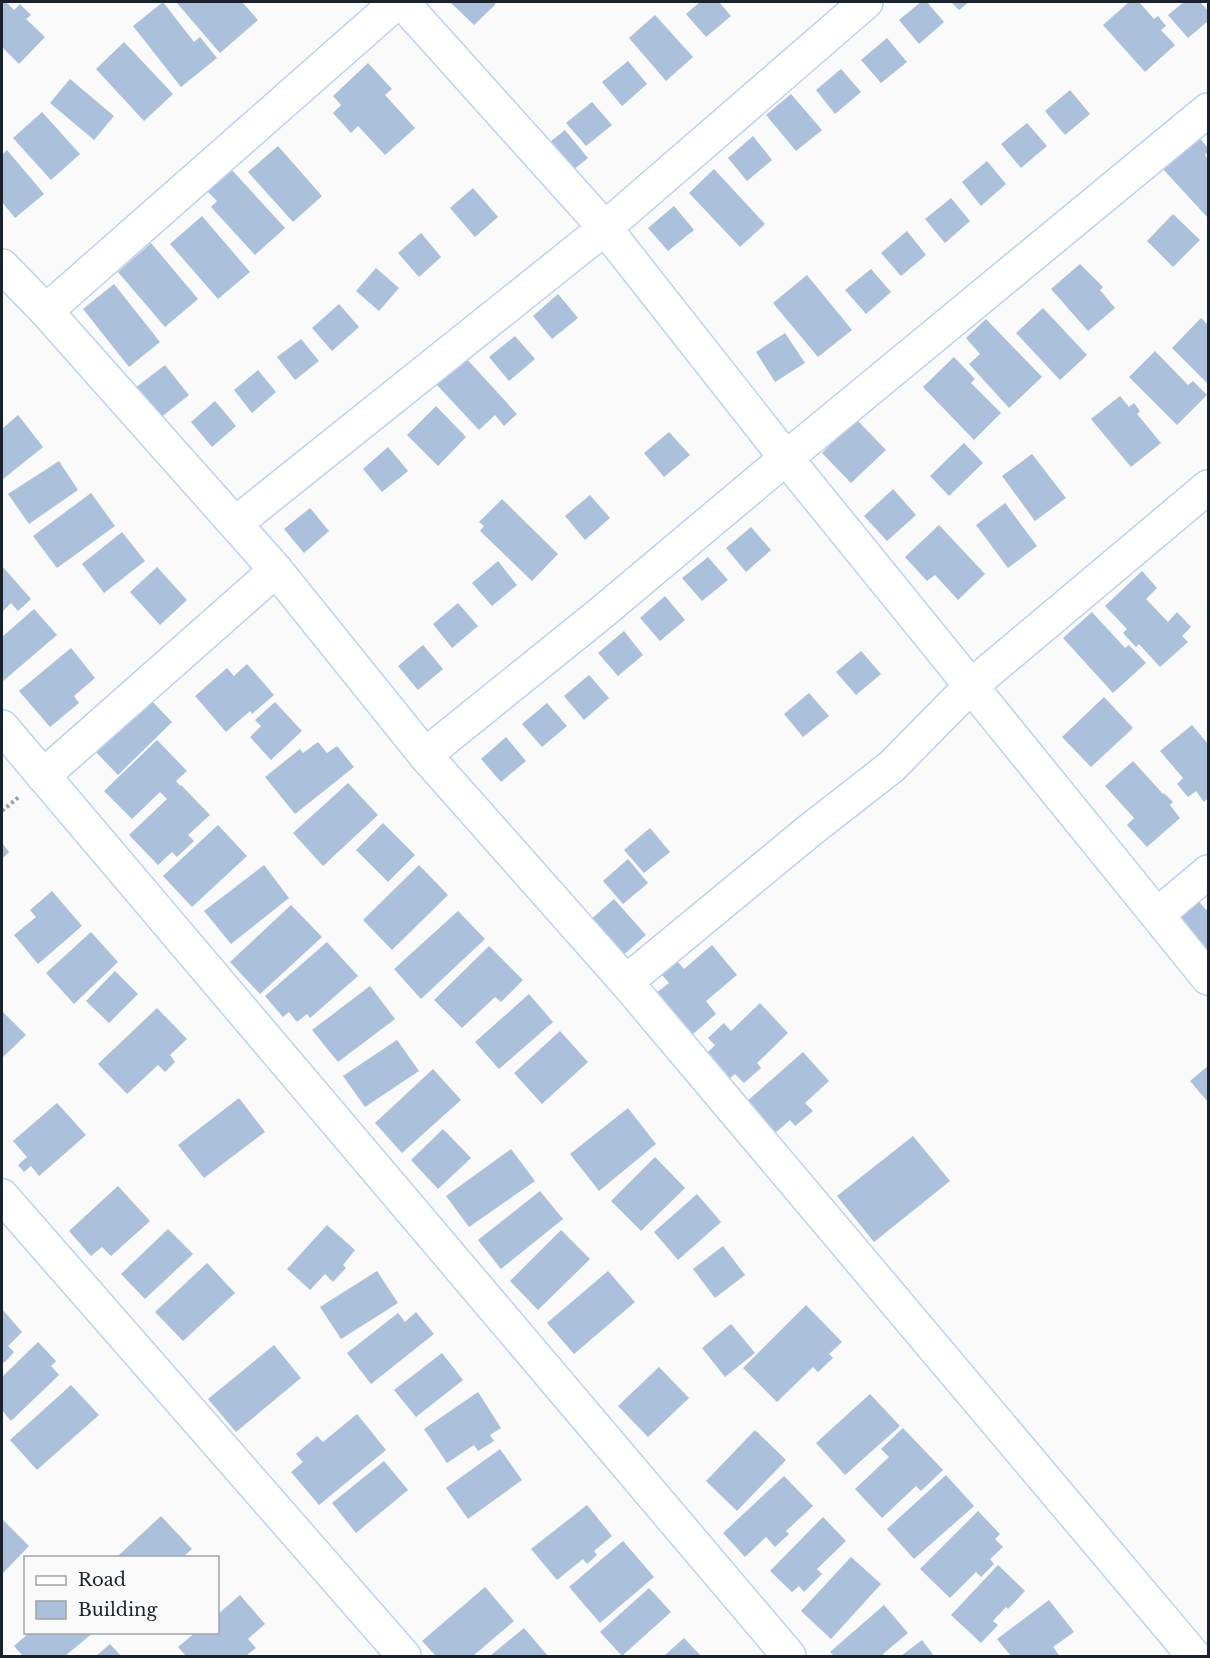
<svg xmlns="http://www.w3.org/2000/svg" width="1210" height="1658" font-family="'Libre Baskerville',serif">
<style>
.building{fill:#abc0db}
.lines{fill:none;stroke-linecap:round;stroke-linejoin:round}
.minor-casing{stroke:#bdd2ed;stroke-width:36}
.path{stroke:#9ea1a5;stroke-width:4;stroke-dasharray:3 3;stroke-linecap:butt}
.minor{stroke:#fff;stroke-width:33}
</style>
<rect width="100%" height="100%" fill="#fafafa"/>
<!-- building -->
<g class="building">
<polygon points="2,2 6,2 14,10 20,4 31,15 26,19 45,37 19,64 2,47"/>
<polygon points="163,2 194,42 200,37 217,58 181,87 133,26"/>
<polygon points="176,2 242,2 258,20 220,53"/>
<polygon points="450,2 493,2 496,4 474,25"/>
<polygon points="700,2 719,2 731,16 706,37 686,14"/>
<polygon points="921,2 927,2 944,22 919,44 899,20"/>
<polygon points="951,2 969,2 959,10"/>
<polygon points="1129,2 1139,2 1154,19 1158,16 1166,26 1161,30 1175,45 1145,72 1103,25"/>
<polygon points="1184,2 1200,2 1208,11 1208,21 1188,38 1168,15"/>
<polygon points="655,15 693,57 666,81 629,38"/>
<polygon points="887,38 907,62 881,83 861,60"/>
<polygon points="124,42 173,94 144,121 96,69"/>
<polygon points="628,61 647,84 622,106 602,82"/>
<polygon points="368,63 392,89 385,95 415,128 385,155 358,126 351,133 333,113 341,105 333,96"/>
<polygon points="841,69 861,92 835,114 816,90"/>
<polygon points="70,79 114,116 94,140 50,103"/>
<polygon points="1070,90 1090,114 1065,135 1045,111"/>
<polygon points="791,94 822,130 796,151 766,115"/>
<polygon points="592,102 612,125 586,146 566,123"/>
<polygon points="42,112 80,154 51,180 13,138"/>
<polygon points="1027,123 1047,146 1021,168 1001,144"/>
<polygon points="565,130 588,158 568,174 544,147"/>
<polygon points="753,136 772,160 747,181 728,158"/>
<polygon points="1198,136 1208,148 1208,152 1205,155 1208,160 1208,218 1162,168"/>
<polygon points="278,146 322,196 293,222 248,172"/>
<polygon points="7,150 44,194 15,218 2,202 2,155"/>
<polygon points="987,161 1006,184 981,206 962,182"/>
<polygon points="230,168 285,228 255,255 211,207 217,201 206,190"/>
<polygon points="714,169 765,224 740,247 689,193"/>
<polygon points="473,188 498,217 475,237 450,208"/>
<polygon points="951,198 970,221 945,243 925,219"/>
<polygon points="674,206 694,230 668,251 648,228"/>
<polygon points="1173,214 1200,240 1173,267 1147,241"/>
<polygon points="202,216 250,272 218,299 170,244"/>
<polygon points="907,231 926,255 901,276 881,253"/>
<polygon points="421,233 441,257 419,277 398,253"/>
<polygon points="151,243 198,299 165,327 118,272"/>
<polygon points="1080,264 1103,287 1100,290 1115,308 1088,331 1051,289"/>
<polygon points="376,268 399,288 379,311 356,291"/>
<polygon points="871,269 891,292 866,314 845,290"/>
<polygon points="807,275 852,330 818,357 773,303"/>
<polygon points="114,284 160,342 129,367 83,309"/>
<polygon points="558,294 578,318 552,339 533,316"/>
<polygon points="339,304 359,327 332,351 312,328"/>
<polygon points="1043,308 1087,355 1060,380 1016,333"/>
<polygon points="1201,318 1208,325 1208,384 1172,348"/>
<polygon points="986,319 1042,377 1009,408 969,364 980,354 966,338"/>
<polygon points="785,333 805,363 775,382 756,352"/>
<polygon points="515,336 535,359 509,381 489,357"/>
<polygon points="301,339 319,361 295,380 277,357"/>
<polygon points="1155,351 1188,385 1193,381 1207,395 1177,425 1129,377"/>
<polygon points="465,357 517,414 504,426 495,415 479,430 436,384"/>
<polygon points="954,357 975,379 971,383 1001,413 974,440 923,387"/>
<polygon points="165,365 189,395 155,422 131,391"/>
<polygon points="258,370 276,392 252,413 234,390"/>
<polygon points="1120,396 1129,407 1134,403 1140,411 1137,414 1161,443 1131,467 1091,419"/>
<polygon points="215,401 236,426 212,447 191,422"/>
<polygon points="436,406 466,437 438,466 407,435"/>
<polygon points="18,415 43,447 2,480 2,429"/>
<polygon points="856,419 886,450 851,483 822,453"/>
<polygon points="669,432 690,455 664,477 644,453"/>
<polygon points="964,443 983,463 949,496 930,476"/>
<polygon points="388,447 408,471 382,492 363,469"/>
<polygon points="1032,454 1066,498 1035,521 1002,476"/>
<polygon points="59,461 78,490 29,524 8,494"/>
<polygon points="893,489 916,515 887,541 864,516"/>
<polygon points="91,493 115,526 57,568 33,536"/>
<polygon points="590,495 610,518 585,540 565,516"/>
<polygon points="502,499 558,554 532,581 480,531 484,526 479,522"/>
<polygon points="1005,503 1037,546 1008,568 976,525"/>
<polygon points="310,508 329,531 304,553 284,529"/>
<polygon points="939,525 985,574 958,600 935,575 927,581 905,557"/>
<polygon points="751,527 771,550 746,572 726,548"/>
<polygon points="122,532 145,561 104,593 82,564"/>
<polygon points="708,557 728,580 702,601 682,578"/>
<polygon points="498,561 517,585 492,606 472,583"/>
<polygon points="2,566 31,599 18,611 11,603 2,612"/>
<polygon points="157,567 187,600 160,625 130,592"/>
<polygon points="1142,571 1157,588 1146,599 1168,622 1177,612 1191,627 1182,636 1188,642 1160,667 1139,644 1136,647 1123,633 1127,629 1105,606"/>
<polygon points="665,596 685,620 660,641 640,618"/>
<polygon points="458,603 478,626 452,648 433,624"/>
<polygon points="34,609 57,635 2,682 2,637"/>
<polygon points="1092,612 1125,648 1129,645 1146,663 1113,693 1063,638"/>
<polygon points="624,631 643,655 618,676 598,653"/>
<polygon points="423,645 443,669 418,690 398,666"/>
<polygon points="71,648 95,678 74,696 79,703 50,727 19,691"/>
<polygon points="861,651 881,674 856,695 836,672"/>
<polygon points="247,664 274,695 252,714 250,711 226,732 195,696 227,668 234,676"/>
<polygon points="589,675 609,698 584,720 564,696"/>
<polygon points="809,693 829,716 803,737 784,714"/>
<polygon points="146,695 172,722 118,775 92,748"/>
<polygon points="1104,697 1133,728 1091,767 1062,737"/>
<polygon points="275,702 302,731 271,760 250,737 261,726 255,720"/>
<polygon points="547,703 567,726 542,747 522,724"/>
<polygon points="1192,725 1208,744 1208,798 1204,802 1196,791 1188,797 1177,784 1183,778 1160,751"/>
<polygon points="506,737 526,761 501,782 481,759"/>
<polygon points="157,740 187,771 176,781 180,786 181,785 210,815 188,835 194,841 177,857 172,852 158,865 129,835 167,799 160,792 132,819 104,791"/>
<polygon points="318,742 327,753 337,746 354,767 295,814 265,777 300,749 303,753"/>
<polygon points="1133,761 1163,794 1164,793 1173,802 1170,805 1180,818 1147,847 1127,825 1134,818 1105,786"/>
<polygon points="348,783 378,815 323,866 293,833"/>
<polygon points="383,823 415,855 388,882 356,850"/>
<polygon points="218,825 247,856 192,907 163,876"/>
<polygon points="650,828 670,852 644,873 624,850"/>
<polygon points="2,843 9,852 2,859"/>
<polygon points="628,859 648,883 623,904 603,881"/>
<polygon points="264,865 289,898 231,944 204,911"/>
<polygon points="419,865 448,895 392,950 363,920"/>
<polygon points="52,891 82,926 38,964 14,935 36,917 30,910"/>
<polygon points="614,899 646,935 621,957 589,921"/>
<polygon points="1197,899 1206,910 1208,908 1208,973 1175,917"/>
<polygon points="291,905 322,937 260,994 230,962"/>
<polygon points="458,911 485,939 421,999 394,969"/>
<polygon points="91,932 118,962 74,1004 46,973"/>
<polygon points="327,942 358,976 310,1018 307,1014 297,1022 289,1012 283,1017 265,996"/>
<polygon points="712,945 737,975 706,1001 716,1014 693,1034 682,1021 676,1026 651,997 669,983 662,975 678,962 684,969"/>
<polygon points="489,946 523,980 501,1002 495,997 462,1028 434,1000"/>
<polygon points="115,971 138,994 109,1023 86,1001"/>
<polygon points="370,986 395,1019 338,1062 312,1030"/>
<polygon points="529,994 553,1022 499,1069 475,1042"/>
<polygon points="760,1003 788,1033 757,1063 761,1068 744,1083 735,1074 729,1079 706,1054 715,1045 708,1038 724,1023 731,1031"/>
<polygon points="157,1008 187,1039 170,1055 175,1062 165,1072 158,1065 127,1094 98,1064"/>
<polygon points="2,1011 26,1035 2,1058"/>
<polygon points="560,1031 588,1062 542,1104 514,1073"/>
<polygon points="397,1040 419,1071 365,1107 343,1076"/>
<polygon points="803,1052 829,1081 805,1103 813,1111 795,1126 790,1120 773,1135 745,1103"/>
<polygon points="1208,1066 1208,1102 1190,1081"/>
<polygon points="433,1069 461,1100 402,1153 375,1123"/>
<polygon points="239,1098 265,1132 204,1178 178,1145"/>
<polygon points="57,1103 86,1135 39,1176 31,1166 24,1172 18,1165 27,1157 13,1141"/>
<polygon points="628,1108 656,1144 599,1191 570,1154"/>
<polygon points="443,1129 471,1158 438,1189 411,1160"/>
<polygon points="913,1136 950,1181 874,1242 837,1196"/>
<polygon points="511,1149 535,1181 469,1227 446,1196"/>
<polygon points="655,1157 685,1188 641,1231 611,1201"/>
<polygon points="118,1186 150,1221 111,1256 102,1247 91,1256 69,1231"/>
<polygon points="540,1191 563,1219 501,1269 478,1240"/>
<polygon points="697,1194 721,1222 678,1260 654,1232"/>
<polygon points="327,1225 355,1250 343,1265 346,1268 333,1282 325,1274 310,1290 287,1269"/>
<polygon points="168,1229 193,1254 145,1299 121,1274"/>
<polygon points="561,1230 590,1259 538,1310 510,1281"/>
<polygon points="723,1246 745,1275 715,1298 693,1269"/>
<polygon points="207,1263 235,1293 183,1341 155,1312"/>
<polygon points="377,1271 398,1303 341,1339 320,1307"/>
<polygon points="608,1271 635,1302 574,1354 547,1323"/>
<polygon points="806,1305 842,1342 829,1354 833,1358 818,1372 813,1367 777,1402 743,1368"/>
<polygon points="2,1309 22,1332 8,1346 14,1352 4,1363 2,1360"/>
<polygon points="416,1312 434,1334 371,1384 347,1353 398,1313 405,1322"/>
<polygon points="731,1324 755,1353 725,1377 702,1348"/>
<polygon points="38,1342 56,1361 51,1366 59,1375 11,1421 2,1410 2,1377"/>
<polygon points="274,1345 301,1378 236,1432 208,1399"/>
<polygon points="442,1353 463,1380 416,1417 394,1390"/>
<polygon points="659,1367 689,1398 648,1437 618,1406"/>
<polygon points="71,1385 99,1415 37,1470 10,1440"/>
<polygon points="478,1392 501,1428 490,1435 494,1441 478,1451 474,1445 447,1463 424,1429"/>
<polygon points="870,1394 900,1426 845,1475 816,1443"/>
<polygon points="357,1414 386,1450 319,1505 291,1472 303,1462 296,1454 317,1436 323,1442"/>
<polygon points="903,1428 943,1470 921,1491 916,1486 882,1518 855,1489 889,1457 881,1449"/>
<polygon points="755,1430 786,1460 737,1511 706,1481"/>
<polygon points="500,1449 522,1480 468,1519 446,1488"/>
<polygon points="384,1461 408,1490 356,1533 332,1503"/>
<polygon points="946,1475 974,1506 914,1559 887,1529"/>
<polygon points="784,1476 813,1506 786,1531 789,1534 775,1547 766,1537 745,1557 723,1533"/>
<polygon points="587,1505 612,1536 594,1551 597,1555 587,1564 583,1559 557,1580 531,1549"/>
<polygon points="978,1511 1000,1534 995,1539 1003,1547 990,1559 994,1564 981,1577 976,1572 950,1598 920,1569"/>
<polygon points="161,1516 192,1549 182,1558 121,1558 119,1555"/>
<polygon points="823,1517 846,1541 817,1569 822,1574 804,1592 799,1586 792,1592 770,1571"/>
<polygon points="2,1519 29,1546 2,1574"/>
<polygon points="623,1541 654,1577 600,1623 569,1587"/>
<polygon points="851,1557 881,1584 831,1639 801,1611"/>
<polygon points="998,1565 1025,1591 1008,1609 1006,1607 993,1621 998,1625 981,1643 951,1615"/>
<polygon points="485,1587 514,1621 473,1656 436,1656 422,1641"/>
<polygon points="649,1588 671,1612 622,1656 600,1632"/>
<polygon points="240,1595 265,1624 248,1639 256,1648 246,1656 186,1656 178,1647 196,1632 218,1632 218,1614"/>
<polygon points="1049,1600 1074,1632 1053,1647 1059,1655 1057,1656 1011,1656 997,1639"/>
<polygon points="884,1605 908,1633 883,1654 885,1656 834,1656 830,1652"/>
<polygon points="524,1628 548,1656 490,1656"/>
<polygon points="30,1632 94,1632 65,1656 23,1656 14,1646"/>
<polygon points="684,1638 701,1656 664,1656"/>
<polygon points="922,1640 934,1656 901,1656"/>
<polygon points="110,1644 121,1656 96,1656"/>
</g>
<g class="lines">
<defs>
<g id="minor">
<polyline points="402,2 605,228 786,458 1208,978"/>
<polyline points="2,266 46,311 276,570 425,755 626,982 1194,1656"/>
<polyline points="46,311 397,2"/>
<polyline points="236,523 605,228 866,2"/>
<polyline points="2,727 789,1656"/>
<polyline points="425,755 600,614 786,458 1208,110"/>
<polyline points="43,776 276,570"/>
<polyline points="1157,915 1208,872"/>
<polyline points="626,982 809,831 891,767 971,686 1208,487"/>
<polyline points="2,1196 404,1656"/>
</g>
</defs>
<!-- minor casing -->
<use href="#minor" class="minor-casing"/>
<!-- path -->
<polyline class="path" points="2,811 20,796"/>
<!-- minor -->
<use href="#minor" class="minor"/>
</g>
<!-- border -->
<rect width="1210" height="1658" fill="none" stroke="#1a222c" stroke-width="6"/>
<!-- legend -->
<rect x="24" y="1556" width="195" height="78" fill="#fafafa" stroke="#a0a4a8" stroke-width="1.5"/>
<rect x="36" y="1576" width="30" height="9" fill="#ffffff" stroke="#a0a4a8" stroke-width="1.5"/>
<text x="78" y="1586" font-size="18" fill="#1a222c">Road</text>
<rect x="36" y="1601" width="30" height="18" fill="#abc0db" stroke="#a0a4a8" stroke-width="1.5"/>
<text x="78" y="1616" font-size="18" fill="#1a222c">Building</text>
</svg>
